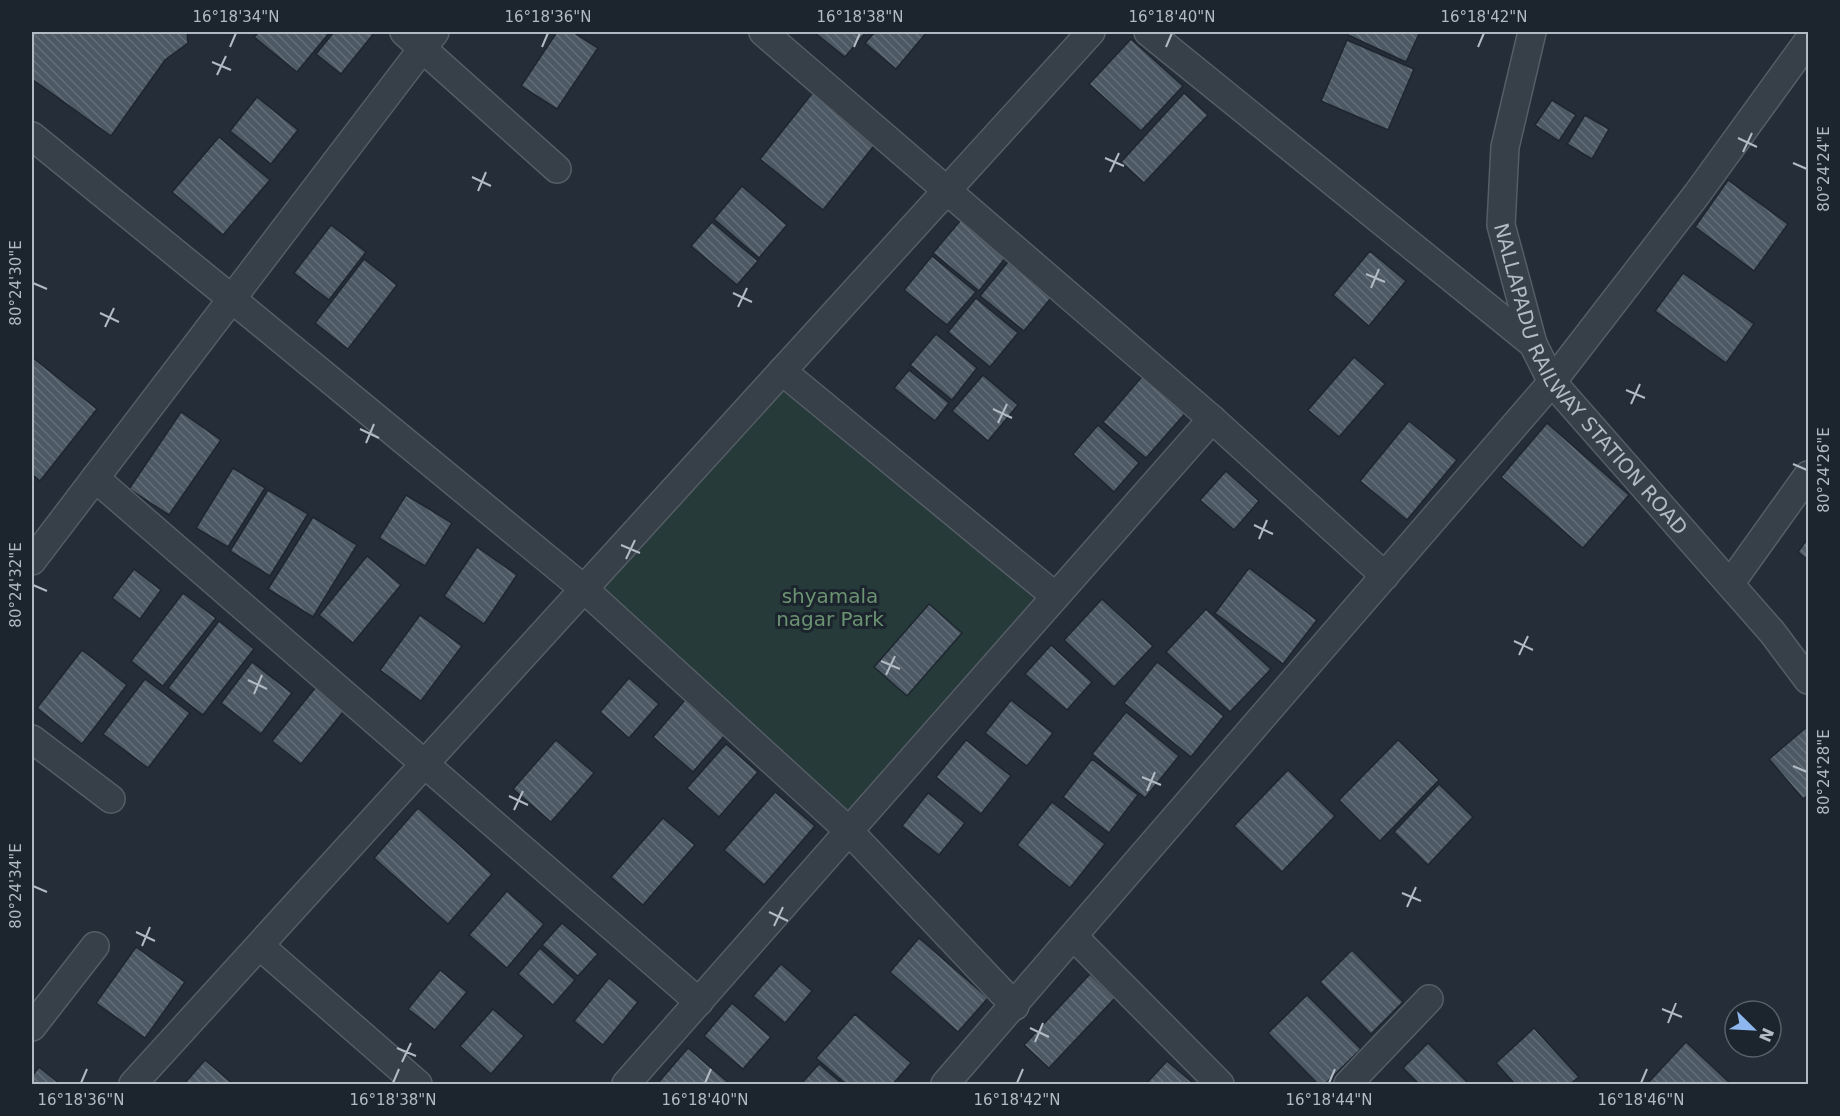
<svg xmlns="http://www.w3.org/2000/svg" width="1840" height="1116" font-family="'DejaVu Sans',sans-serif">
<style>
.green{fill:#263a3a}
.building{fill:url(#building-back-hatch);stroke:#1e262f;stroke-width:1.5}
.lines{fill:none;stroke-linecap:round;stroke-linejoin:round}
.street-casing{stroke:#555d66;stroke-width:30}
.street{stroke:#373f48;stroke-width:27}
.ticks{fill:none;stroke:#b2bac4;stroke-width:2}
.labels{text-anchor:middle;stroke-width:6;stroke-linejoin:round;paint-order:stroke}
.street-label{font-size:20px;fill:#b2bac4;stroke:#1c242d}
.park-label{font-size:20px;fill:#6b9372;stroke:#1c242d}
.neatline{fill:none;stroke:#b2bac4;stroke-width:2}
.ticks-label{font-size:15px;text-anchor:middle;fill:#b2bac4}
</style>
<defs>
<pattern id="building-back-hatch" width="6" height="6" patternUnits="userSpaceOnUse" patternTransform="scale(1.5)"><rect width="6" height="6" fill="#4c5863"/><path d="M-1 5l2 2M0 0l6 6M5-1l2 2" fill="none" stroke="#636e78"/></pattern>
</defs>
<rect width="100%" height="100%" fill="#242d38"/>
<!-- green -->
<polygon class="green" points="782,371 1055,596 849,831 584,589"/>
<!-- building -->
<g class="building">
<polygon points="32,32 187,32 188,43 165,60 111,136 32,79"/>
<polygon points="259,32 330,32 297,72 254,37"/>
<polygon points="334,32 375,32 341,74 316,54"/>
<polygon points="557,32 573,32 598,48 557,109 521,86"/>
<polygon points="814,32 866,32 845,57"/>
<polygon points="875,32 927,32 896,69 865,43"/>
<polygon points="1349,32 1420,32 1406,62 1348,35"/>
<polygon points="1131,39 1183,86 1141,131 1089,84"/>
<polygon points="1347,40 1414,69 1388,130 1321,101"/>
<polygon points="814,91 877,142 823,210 760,159"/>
<polygon points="1184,93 1208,115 1144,183 1121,162"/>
<polygon points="257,97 298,130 271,164 230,131"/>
<polygon points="1552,100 1576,115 1559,141 1535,125"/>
<polygon points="1585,115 1609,129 1592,159 1567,144"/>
<polygon points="219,137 270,180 223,235 172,192"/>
<polygon points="1728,180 1788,224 1754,271 1695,227"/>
<polygon points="742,186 787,225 759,258 714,219"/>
<polygon points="965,215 1010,252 979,291 933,253"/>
<polygon points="712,222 758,261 737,285 691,246"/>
<polygon points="331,225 366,252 329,300 294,273"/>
<polygon points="1370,251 1406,281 1369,326 1333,295"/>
<polygon points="932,256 976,292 947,325 904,290"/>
<polygon points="1012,257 1055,293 1024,331 980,296"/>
<polygon points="364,259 397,285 348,349 315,323"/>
<polygon points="1683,273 1754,324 1726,363 1655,311"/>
<polygon points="976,298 1018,333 990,367 948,332"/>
<polygon points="936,334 977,368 952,400 910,365"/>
<polygon points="32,357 97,409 40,481 32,474"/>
<polygon points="1354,357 1385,384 1339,437 1308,410"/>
<polygon points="909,370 949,403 935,421 894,388"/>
<polygon points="1146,372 1189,409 1146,458 1103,422"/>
<polygon points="983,375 1018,405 988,441 952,411"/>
<polygon points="181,412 221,440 169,515 129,489"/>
<polygon points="1409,421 1457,460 1407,520 1360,481"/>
<polygon points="1547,423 1629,495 1583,548 1501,477"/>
<polygon points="1098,425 1139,463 1114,492 1073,454"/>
<polygon points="233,468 265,488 228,547 196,528"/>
<polygon points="1226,471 1259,501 1234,530 1200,500"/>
<polygon points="268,490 308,514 270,576 230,551"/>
<polygon points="406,495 452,523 425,566 379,538"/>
<polygon points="313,517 357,545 313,617 268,589"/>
<polygon points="1808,538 1808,560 1798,552"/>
<polygon points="477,547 517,575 484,624 444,596"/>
<polygon points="367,556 401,585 353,643 319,615"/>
<polygon points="1249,568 1317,620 1283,664 1215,613"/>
<polygon points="134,569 161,590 140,619 112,598"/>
<polygon points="183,593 216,618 163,686 131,661"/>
<polygon points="1102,599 1153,646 1114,687 1064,640"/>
<polygon points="929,604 962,633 907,696 874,667"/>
<polygon points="1206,609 1271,669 1230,712 1166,652"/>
<polygon points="420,615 462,646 421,701 380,670"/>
<polygon points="219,621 254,649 203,715 168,688"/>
<polygon points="1051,645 1092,682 1067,710 1025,674"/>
<polygon points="82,650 127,685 82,744 37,708"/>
<polygon points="252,662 292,693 261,734 221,703"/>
<polygon points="1157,662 1224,716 1191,757 1124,703"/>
<polygon points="629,678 659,704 629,738 600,712"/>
<polygon points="145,679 190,713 148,768 103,734"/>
<polygon points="316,687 344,711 301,764 272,741"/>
<polygon points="685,700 725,735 693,772 653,737"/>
<polygon points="1011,700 1053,733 1027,766 985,733"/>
<polygon points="1126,712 1179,756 1145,798 1092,754"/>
<polygon points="1808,726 1808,795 1803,799 1769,759"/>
<polygon points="556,740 594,773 551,822 513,789"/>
<polygon points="966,740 1011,776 981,814 936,777"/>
<polygon points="1398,740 1439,780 1380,841 1339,800"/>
<polygon points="726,744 758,772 719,817 687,788"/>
<polygon points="1092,759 1138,795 1109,833 1063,797"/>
<polygon points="1288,770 1335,816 1282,872 1234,826"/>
<polygon points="1439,784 1473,817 1428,865 1394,832"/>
<polygon points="775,792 815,826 764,885 724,850"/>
<polygon points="928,793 965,823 939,855 902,826"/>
<polygon points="1052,802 1105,844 1070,888 1017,845"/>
<polygon points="418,808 492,874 448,924 374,858"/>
<polygon points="663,818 695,845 643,905 611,877"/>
<polygon points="507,891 544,924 507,968 469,935"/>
<polygon points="562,923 598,954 578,976 542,945"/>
<polygon points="919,938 988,998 958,1032 890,972"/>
<polygon points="136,947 185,982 145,1038 96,1003"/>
<polygon points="540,948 575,980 553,1005 518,974"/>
<polygon points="1352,950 1403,1002 1371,1034 1320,982"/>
<polygon points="781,964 812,991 785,1023 753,996"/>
<polygon points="440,970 467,992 435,1030 408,1009"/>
<polygon points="1090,974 1115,998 1049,1068 1024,1045"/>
<polygon points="609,978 638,1002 603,1045 574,1021"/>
<polygon points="1307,995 1361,1049 1325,1084 1318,1084 1268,1033"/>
<polygon points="732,1003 771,1037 743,1069 704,1036"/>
<polygon points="493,1009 524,1036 491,1074 460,1046"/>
<polygon points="855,1014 911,1063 893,1084 846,1084 816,1058"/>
<polygon points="1534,1028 1579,1077 1570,1084 1515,1084 1496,1063"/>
<polygon points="1686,1042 1731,1084 1647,1084"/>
<polygon points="1428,1043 1469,1084 1419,1084 1403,1068"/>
<polygon points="688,1048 730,1084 657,1084"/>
<polygon points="205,1060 233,1084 184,1084"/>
<polygon points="1167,1061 1194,1084 1146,1084"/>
<polygon points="819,1064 842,1084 801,1084"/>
<polygon points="39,1067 60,1084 32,1084 32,1076"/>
</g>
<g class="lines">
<defs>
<g id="street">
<polyline points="404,32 557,169"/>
<polyline points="763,32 1212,419 1385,576"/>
<polyline points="1148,32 1533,344"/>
<path id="s1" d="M1532,32L1505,147L1501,225L1533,344L1552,382L1772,632L1808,680"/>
<polyline points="32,136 232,299 584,589 849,831 1015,1006"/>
<polyline points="782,371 1055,596"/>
<polyline points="95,478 699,1002"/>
<polyline points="32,561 435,32"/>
<polyline points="1730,584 1808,475"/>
<polyline points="32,739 111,799"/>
<polyline points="1074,937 1220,1084"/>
<polyline points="260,946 418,1084"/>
<polyline points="32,1027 95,946"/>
<polyline points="133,1084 1091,32"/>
<polyline points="626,1084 1212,419"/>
<polyline points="945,1084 1552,382 1697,194 1808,41"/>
<polyline points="1348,1084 1429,999"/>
</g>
</defs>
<!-- street casing -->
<use href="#street" class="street-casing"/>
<!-- street -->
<use href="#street" class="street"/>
</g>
<!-- ticks -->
<path class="ticks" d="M230,47L236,33M542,47L548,33M854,47L860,33M1166,47L1172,33M1478,47L1484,33M212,62L231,70M217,75L226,56M1738,138L1757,147M1743,152L1752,133M1105,158L1124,166M1793,163L1807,169M1110,172L1119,153M472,177L491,186M478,191L486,172M1366,274L1385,282M33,283L47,289M1371,288L1379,269M733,293L752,302M738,307L747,288M100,313L119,322M105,327L114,308M1626,390L1645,398M1631,404L1640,384M993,409L1012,418M998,423L1007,404M360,429L379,438M366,443L374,424M1793,464L1807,470M1254,525L1273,534M1259,539L1267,520M621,545L640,553M626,559L635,540M33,585L47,591M1514,641L1533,650M1519,655L1528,636M881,661L900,669M886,675L895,656M248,680L267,689M254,694L262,675M1793,766L1807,772M1142,777L1161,785M1147,791L1155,772M509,796L528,805M514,810L523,791M33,886L47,892M1402,893L1421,901M1407,907L1416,887M769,912L788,921M774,926L783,907M136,932L155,941M142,946L150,927M1662,1009L1682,1017M1668,1023L1676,1003M1030,1028L1049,1037M1035,1042L1043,1023M397,1048L416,1056M402,1062L411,1043M81,1083L87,1069M393,1083L399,1069M705,1083L711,1069M1017,1083L1023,1069M1329,1083L1335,1069M1641,1083L1647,1069"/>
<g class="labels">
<!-- street labels -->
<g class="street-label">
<text dy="7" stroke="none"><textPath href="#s1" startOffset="378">NALLAPADU RAILWAY STATION ROAD</textPath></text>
</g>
<!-- park labels -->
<g class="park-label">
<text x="830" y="603">shyamala<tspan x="830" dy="23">nagar Park</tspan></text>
</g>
</g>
<!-- border -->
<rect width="1840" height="1116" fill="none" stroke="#1c242d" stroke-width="66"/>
<!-- north arrow -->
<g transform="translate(1753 1029) rotate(114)"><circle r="28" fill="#1c242d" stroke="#586069" stroke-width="1.5"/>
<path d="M0-4.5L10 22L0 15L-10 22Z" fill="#8db7ee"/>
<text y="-9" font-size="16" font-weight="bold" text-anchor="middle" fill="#b2bac4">N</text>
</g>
<rect x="33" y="33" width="1774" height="1050" class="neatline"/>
<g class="ticks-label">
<text x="236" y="22">16°18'34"N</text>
<text x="548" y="22">16°18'36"N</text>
<text x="860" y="22">16°18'38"N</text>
<text x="1172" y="22">16°18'40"N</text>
<text x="1484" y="22">16°18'42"N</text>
<text transform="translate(1824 169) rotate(-90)" y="5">80°24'24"E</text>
<text transform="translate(16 283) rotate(-90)" y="5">80°24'30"E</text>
<text transform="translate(1824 470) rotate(-90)" y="5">80°24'26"E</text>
<text transform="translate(16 585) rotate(-90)" y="5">80°24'32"E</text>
<text transform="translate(1824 772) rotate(-90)" y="5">80°24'28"E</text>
<text transform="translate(16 886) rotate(-90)" y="5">80°24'34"E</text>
<text x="81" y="1105">16°18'36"N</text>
<text x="393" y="1105">16°18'38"N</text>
<text x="705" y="1105">16°18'40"N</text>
<text x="1017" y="1105">16°18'42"N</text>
<text x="1329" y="1105">16°18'44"N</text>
<text x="1641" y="1105">16°18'46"N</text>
</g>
</svg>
